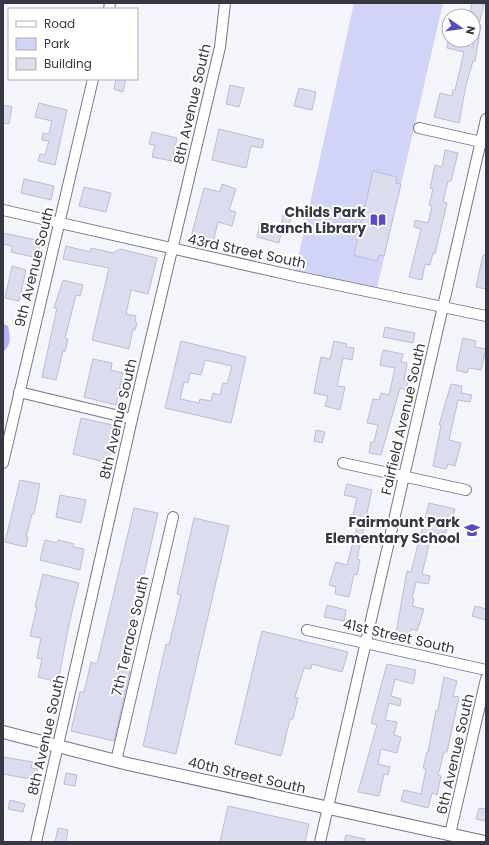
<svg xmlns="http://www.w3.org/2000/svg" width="489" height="845" font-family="Poppins,sans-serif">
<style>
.green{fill:#d1d3f7}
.water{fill:#b1b3fa}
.building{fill:#dbddef;stroke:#b9bcdb;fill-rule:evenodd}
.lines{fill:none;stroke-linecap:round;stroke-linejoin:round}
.minor-casing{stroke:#737592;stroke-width:12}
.tertiary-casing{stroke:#737592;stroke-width:14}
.minor{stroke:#fff;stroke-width:10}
.tertiary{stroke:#fff;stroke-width:12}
.labels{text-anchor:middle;stroke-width:4;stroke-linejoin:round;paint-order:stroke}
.street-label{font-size:14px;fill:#373744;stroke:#fff}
.poi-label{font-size:14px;font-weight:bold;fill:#373744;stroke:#fff;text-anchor:end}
</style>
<rect width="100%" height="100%" fill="#f4f4fb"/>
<!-- green -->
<polygon class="green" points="354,3 443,3 377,288 295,272"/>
<!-- water -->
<path class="water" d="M3,324L8,326C10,336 12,345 3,352Z"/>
<!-- building -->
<g class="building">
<polygon points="472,3 484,4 479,24 481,25 475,61 473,61 466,85 459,123 434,117 440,93 452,96 453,90 455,90 464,52 447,48 448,41 473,47 473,16 469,15"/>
<polygon points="116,79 126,79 123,92 114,89"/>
<polygon points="230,85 244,88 239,107 226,104"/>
<polygon points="299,88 316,92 312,110 294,106"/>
<polygon points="39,103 67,110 55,165 38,161 40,154 45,155 49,141 42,140 43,133 49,134 52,121 35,117"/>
<polygon points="3,105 12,107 9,124 3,123"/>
<polygon points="219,129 264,140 262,148 251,146 246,168 212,160"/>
<polygon points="152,132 177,138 172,161 152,157 155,145 149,144"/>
<polygon points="445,150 458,153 451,181 448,181 443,202 447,203 435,254 433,253 430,265 425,264 422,280 409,277 421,229 414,227 415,220 428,223 432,206 429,205 433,189 430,188 435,165 442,167"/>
<polygon points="373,171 397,177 396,183 401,184 384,256 379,255 377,261 354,255"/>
<polygon points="24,179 54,186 51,200 21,193"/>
<polygon points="222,184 236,189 229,210 236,212 232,226 218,222 212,247 190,241 204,188 220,192"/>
<polygon points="84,187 111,193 106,212 79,206"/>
<polygon points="283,215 291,217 288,229 282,228 279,243 257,237 260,222 281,227"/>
<polygon points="3,233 41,241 38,258 11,252 12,246 3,244"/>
<polygon points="66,246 90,252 91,248 113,253 120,249 157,258 148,294 131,290 126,314 136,316 135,322 137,323 135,330 133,329 129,349 92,340 109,268 63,259"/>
<polygon points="483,255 486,255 486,289 476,287"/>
<polygon points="12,266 26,270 19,301 5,298"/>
<polygon points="63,280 83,285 80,296 76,295 65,338 68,339 65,352 63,351 56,380 42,377 57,308 54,308"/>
<polygon points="385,327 415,333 413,343 383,337"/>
<polygon points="463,338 476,341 475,347 486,349 481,370 469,368 467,373 456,370"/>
<path d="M181,341L246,357L231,423L165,408ZM205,360L232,366L227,384L223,383L220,395L213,393L211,401L200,399L199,403L180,399L184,382L188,383L190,373L201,375Z"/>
<polygon points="334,341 347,344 346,347 354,348 352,360 343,358 337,386 345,387 340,410 325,406 328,396 314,393 321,357 330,359"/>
<polygon points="383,350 403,354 401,362 407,363 404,380 408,381 406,390 400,388 381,455 369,453 371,442 374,442 378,425 367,423 373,399 379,400 381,393 389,395 395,368 380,365"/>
<polygon points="93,359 112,363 111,370 123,373 116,405 84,397"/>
<polygon points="451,384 462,386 461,393 472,395 470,402 458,400 449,440 461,443 455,466 448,464 446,469 433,466 441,425 439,425"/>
<polygon points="81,418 117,426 108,463 73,454"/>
<polygon points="316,430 325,432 322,443 314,441"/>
<polygon points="20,480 40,484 34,514 32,514 26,537 28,537 26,547 5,542"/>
<polygon points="347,484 372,490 357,559 360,560 357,575 354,574 349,597 335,594 336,587 329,585 336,562 347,565 358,524 351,523 357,498 344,495"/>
<polygon points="60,495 86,500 81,523 56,517"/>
<polygon points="429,503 455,509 452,520 449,519 445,536 434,533 432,540 430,540 422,574 430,576 428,584 416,582 412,599 414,599 412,606 424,609 417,631 411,629 409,636 396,633 407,571 411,572"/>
<polygon points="134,508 158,513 122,670 130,671 114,741 71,731 80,692 84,692 91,662 97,664"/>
<polygon points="194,518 229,526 176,754 143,746 166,644 169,645 181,595 177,594"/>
<polygon points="45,540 57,543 58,540 74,544 73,547 84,549 80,570 40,560"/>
<polygon points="43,574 79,583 69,624 58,682 38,677 42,659 37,658 41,638 30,636 37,607 35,607"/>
<polygon points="327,605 346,610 344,621 324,617"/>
<polygon points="475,606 486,609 486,620 472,616"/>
<polygon points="262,631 348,652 342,672 312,664 311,669 304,668 295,697 298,698 293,719 290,719 281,756 235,744"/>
<polygon points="387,664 416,670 413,684 395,679 391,696 401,699 400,706 389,703 385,720 397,722 394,735 401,737 397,753 381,749 378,764 390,767 388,775 384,774 379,796 358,792 377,725 371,723"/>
<polygon points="444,677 457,681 453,696 459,697 447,752 444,752 438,775 441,776 437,795 432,793 428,808 401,801 404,790 421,794 426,769 423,768 427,752 428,752 436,710 438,710"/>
<polygon points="3,757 33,762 31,768 38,769 35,780 3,774"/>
<polygon points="66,773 77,775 75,786 64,784"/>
<polygon points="10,800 25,804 23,812 8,809"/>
<polygon points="228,806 309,824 305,842 220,842"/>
<polygon points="479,808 486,809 486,821 476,819"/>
<polygon points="58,828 68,830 66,842 55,842"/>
<polygon points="346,835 365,839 364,842 344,842"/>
</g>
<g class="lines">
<defs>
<g id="minor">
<polyline points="109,9 110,3"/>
<polyline points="419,128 486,143"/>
<polyline points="3,210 299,277 486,316"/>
<polyline points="19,392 132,419"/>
<polyline points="3,463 93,79"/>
<polyline points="343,463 466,490"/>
<polyline points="307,630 486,670"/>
<polyline points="116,761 173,517"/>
<polyline points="450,834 486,679"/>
<polyline points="36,842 132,419 220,47 225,3"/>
<polyline points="320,842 486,119"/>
</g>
<polyline id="tertiary" points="3,732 128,764 485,842"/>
</defs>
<!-- minor casing -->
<use href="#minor" class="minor-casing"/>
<!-- tertiary casing -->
<use href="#tertiary" class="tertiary-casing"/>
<!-- minor -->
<use href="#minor" class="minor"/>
<!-- tertiary -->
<use href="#tertiary" class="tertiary"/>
</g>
<!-- icons -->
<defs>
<symbol id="library-bare" viewBox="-9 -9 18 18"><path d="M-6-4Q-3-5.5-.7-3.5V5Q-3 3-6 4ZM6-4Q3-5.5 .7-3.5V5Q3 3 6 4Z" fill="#584cc4" stroke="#fff" stroke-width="2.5" paint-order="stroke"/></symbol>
<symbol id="school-bare" viewBox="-9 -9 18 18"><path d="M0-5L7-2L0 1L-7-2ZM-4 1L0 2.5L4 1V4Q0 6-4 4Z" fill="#584cc4" stroke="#fff" stroke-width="2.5" paint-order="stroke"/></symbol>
</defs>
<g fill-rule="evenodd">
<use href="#library-bare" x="367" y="209" width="22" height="22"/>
<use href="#school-bare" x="461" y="519" width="22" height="22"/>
</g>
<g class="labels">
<!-- street labels -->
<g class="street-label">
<text transform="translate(192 104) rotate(-77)" y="5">8th Avenue South</text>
<text transform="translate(247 251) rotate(12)" y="5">43rd Street South</text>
<text transform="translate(34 267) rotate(-76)" y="5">9th Avenue South</text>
<text transform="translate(118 419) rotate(-77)" y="5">8th Avenue South</text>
<text transform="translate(403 419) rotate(-77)" y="5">Fairfield Avenue South</text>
<text transform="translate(130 636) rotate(-77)" y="5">7th Terrace South</text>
<text transform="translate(399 636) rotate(13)" y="5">41st Street South</text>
<text transform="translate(46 735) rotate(-77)" y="5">8th Avenue South</text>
<text transform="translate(455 754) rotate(-77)" y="5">6th Avenue South</text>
<text transform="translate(247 775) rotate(13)" y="5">40th Street South</text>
</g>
<!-- poi labels -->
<g class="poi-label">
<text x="366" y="217">Childs Park<tspan x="366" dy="16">Branch Library</tspan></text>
<text x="460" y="527">Fairmount Park<tspan x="460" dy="16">Elementary School</tspan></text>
</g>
</g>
<!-- border -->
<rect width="489" height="845" fill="none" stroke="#373744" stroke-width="8"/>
<!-- legend -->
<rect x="8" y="8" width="130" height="72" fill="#ffffff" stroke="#afafb4"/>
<rect x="16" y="21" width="20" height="6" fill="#ffffff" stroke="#afafb4"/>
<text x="44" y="28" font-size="12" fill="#373744">Road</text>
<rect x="16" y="38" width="20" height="12" fill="#d1d3f7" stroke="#afafb4"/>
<text x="44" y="48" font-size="12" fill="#373744">Park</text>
<rect x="16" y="58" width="20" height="12" fill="#dbddef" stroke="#afafb4"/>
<text x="44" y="68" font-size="12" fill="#373744">Building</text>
<!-- north arrow -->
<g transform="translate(461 28) rotate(103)"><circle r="19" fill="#ffffff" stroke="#afafb4"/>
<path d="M0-3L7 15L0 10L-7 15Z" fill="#584cc4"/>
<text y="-6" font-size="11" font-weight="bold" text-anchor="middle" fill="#373744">N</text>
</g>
</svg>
